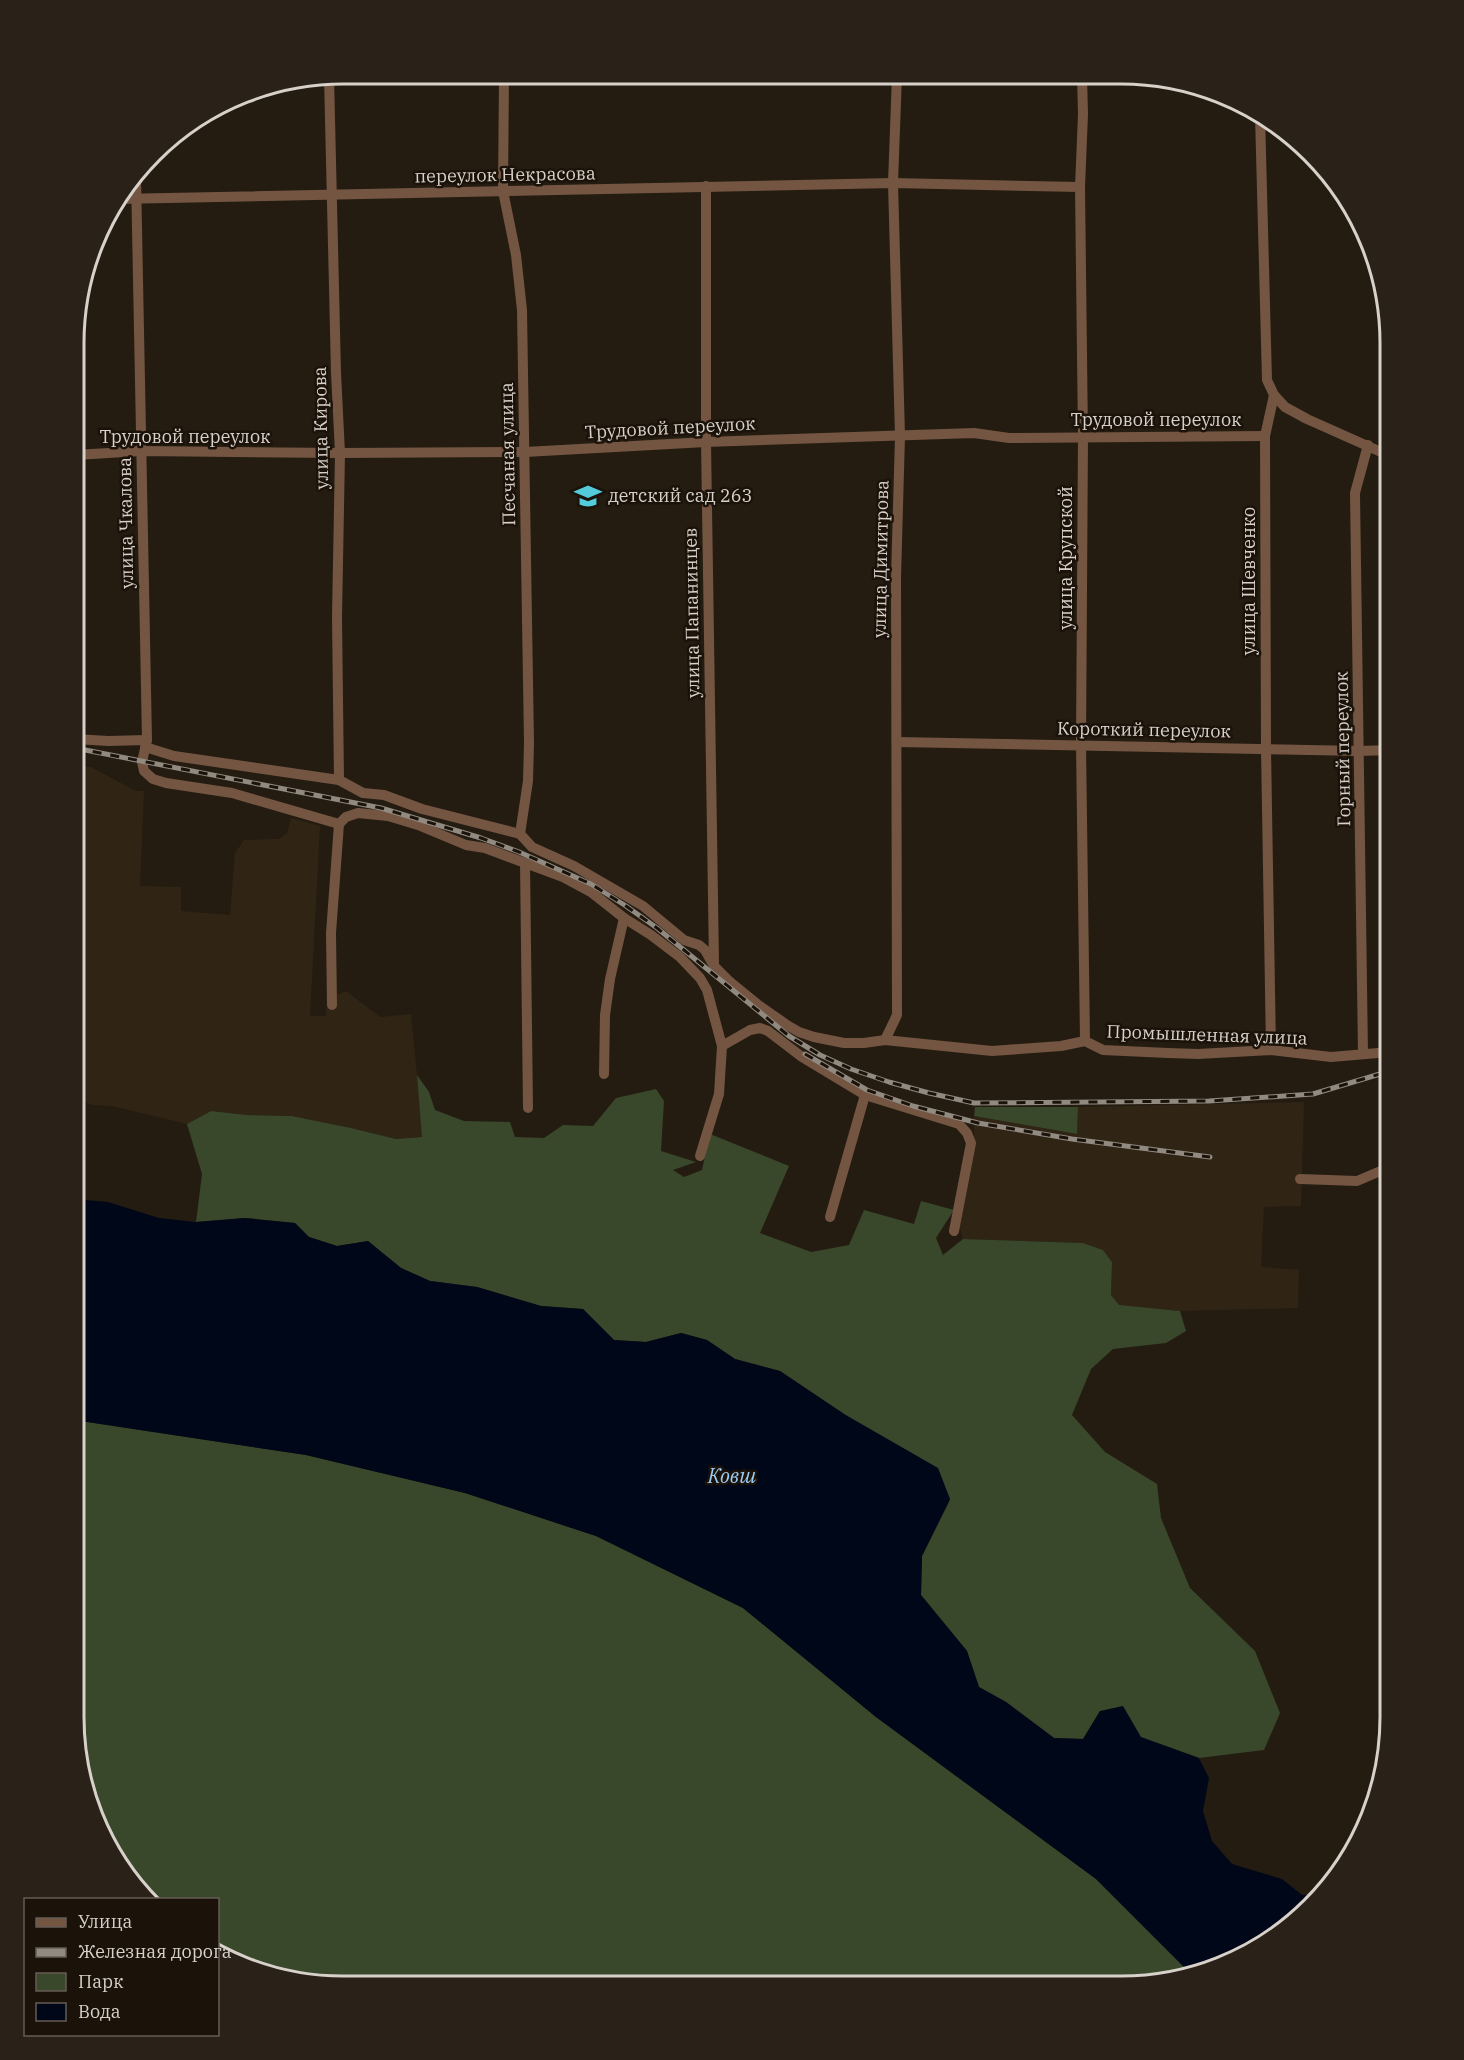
<svg xmlns="http://www.w3.org/2000/svg" width="1464" height="2060" font-family="'IBM Plex Serif',serif">
<style>
.built{fill:#302415}
.green{fill:#39472b}
.water{fill:#000719}
.lines{fill:none;stroke-linecap:round;stroke-linejoin:round}
.minor{stroke:#735541;stroke-width:10}
.rail-casing{stroke:#918a81;stroke-width:5}
.rail{stroke:#1b1209;stroke-width:3;stroke-dasharray:9;stroke-linecap:butt}
.labels{text-anchor:middle;stroke-width:5;stroke-linejoin:round;paint-order:stroke}
.street-label{font-size:18px;fill:#d7d1ca;stroke:#1b1209}
.poi-label{font-size:18px;fill:#d7d1ca;stroke:#1b1209;text-anchor:start}
.water-label{font-size:20px;font-style:italic;fill:#9acdf7;stroke:#1b1209}
.rim{fill:none;stroke:#d7d1ca;stroke-width:3}
</style>
<rect width="100%" height="100%" fill="#241c11"/>
<!-- built -->
<g class="built">
<polygon points="75,767 91,767 136,791 144,791 140,886 181,887 181,911 230,915 235,853 244,840 279,839 287,833 291,818 320,826 310,1016 326,1016 327,999 346,991 380,1017 411,1014 423,1137 396,1139 351,1128 292,1116 247,1115 211,1111 187,1124 112,1106 93,1105 75,1100"/>
<polygon points="1304,1102 1301,1206 1264,1207 1261,1267 1299,1270 1298,1308 1180,1311 1119,1306 1111,1295 1112,1262 1103,1250 1083,1243 963,1239 960,1227 974,1143 974,1116 1077,1134 1078,1107"/>
</g>
<!-- green -->
<g class="green">
<polygon points="417,1075 429,1092 435,1110 464,1121 510,1122 515,1137 544,1138 563,1125 593,1126 616,1098 656,1089 664,1101 661,1151 696,1162 673,1170 684,1177 702,1170 710,1134 789,1166 760,1233 811,1252 849,1245 864,1210 914,1224 921,1201 954,1210 936,1238 943,1255 963,1239 1083,1243 1103,1250 1112,1262 1111,1295 1119,1305 1180,1311 1186,1331 1166,1343 1113,1349 1091,1369 1072,1415 1105,1452 1157,1484 1161,1518 1190,1588 1255,1651 1280,1713 1264,1750 1199,1758 1140,1737 1100,1711 1083,1739 1054,1738 1006,1702 979,1687 967,1651 921,1595 922,1556 950,1500 844,1414 780,1371 735,1359 707,1340 681,1333 646,1342 614,1340 583,1309 541,1306 477,1287 430,1281 401,1268 368,1241 337,1246 309,1237 295,1223 245,1218 196,1222 202,1174 187,1124 211,1111 247,1115 292,1116 351,1128 396,1139 422,1137"/>
<polygon points="975,1107 1078,1107 1077,1134 974,1116"/>
<polygon points="74,1420 306,1455 465,1493 596,1536 743,1608 876,1717 1096,1879 1188,1971 1121,1986 308,1984 240,1966 218,1953 218,1900 153,1899 101,1836 74,1717"/>
</g>
<!-- water -->
<polygon class="water" points="74,1199 108,1202 159,1218 196,1222 245,1218 295,1223 309,1237 337,1246 368,1241 401,1268 430,1281 477,1287 541,1306 583,1309 614,1340 646,1342 681,1333 707,1340 735,1359 780,1371 844,1414 938,1468 950,1499 922,1556 921,1595 967,1651 979,1687 1006,1702 1054,1738 1083,1739 1100,1711 1123,1706 1141,1737 1199,1758 1209,1778 1203,1811 1212,1841 1232,1864 1282,1879 1302,1895 1320,1895 1298,1920 1240,1959 1188,1971 1096,1879 876,1717 743,1608 596,1536 465,1493 306,1455 74,1420"/>
<g class="lines">
<!-- minor -->
<g class="minor">
<polyline points="504,74 503,191 516,255 522,310 529,743 528,781 520,834"/>
<polyline points="329,76 336,373 340,453 337,617 339,780"/>
<polyline points="1082,76 1083,114 1080,187 1083,437 1081,745 1085,1041"/>
<polyline points="1260,115 1267,380 1274,395 1285,407 1307,419 1390,456"/>
<polyline points="136,177 147,740 142,762 144,771 153,779 166,783 232,793 339,824"/>
<polyline points="706,186 706,442 714,963"/>
<polyline points="117,199 893,183 1080,187"/>
<polyline points="76,455 141,451 340,453 525,452 706,442 974,433 1009,438 1265,436"/>
<polyline points="75,739 108,741 147,740"/>
<polyline points="897,742 1360,751 1390,750"/>
<polyline points="145,747 174,756 339,780 363,793 384,795 422,809 520,834"/>
<polyline points="339,824 346,817 358,813 388,816 418,825 466,845 485,848 563,877 591,892 624,918 651,935 680,957 700,978 707,990 722,1046 750,1030 760,1028 768,1031 802,1057 865,1095 959,1124 967,1133 971,1143 954,1231"/>
<polyline points="520,834 532,847 574,866 643,906 684,940 699,945 705,950 714,966 730,982 757,1004 787,1025 799,1032 814,1037 844,1043 864,1043 885,1040 992,1051 1061,1046 1085,1041 1103,1050 1168,1053 1198,1054 1271,1050 1331,1057 1390,1052"/>
<polyline points="525,863 528,1108"/>
<polyline points="332,1005 331,933 339,824"/>
<polyline points="885,1040 897,1015 896,578 900,436 893,183 897,75"/>
<polyline points="1271,1050 1266,748 1265,436 1274,395"/>
<polyline points="1363,1054 1355,493 1368,445"/>
<polyline points="604,1074 605,1015 610,979 624,918"/>
<polyline points="700,1156 719,1094 722,1046"/>
<polyline points="1300,1179 1357,1181 1390,1167"/>
<polyline points="830,1217 865,1095"/>
</g>
<defs>
<g id="rail">
<polyline points="75,748 381,808 481,838 519,852 591,884 626,906 657,928 789,1036 820,1055 851,1069 889,1082 929,1093 974,1103 1209,1101 1313,1094 1390,1071"/>
<polyline points="805,1054 867,1090 913,1106 978,1123 1072,1139 1210,1157"/>
</g>
</defs>
<!-- rail casing -->
<use href="#rail" class="rail-casing"/>
<!-- rail -->
<use href="#rail" class="rail"/>
</g>
<!-- icons -->
<defs>
<symbol id="school-bare" viewBox="-9 -9 18 18"><path d="M0-5L7-2L0 1L-7-2ZM-4 1L0 2.5L4 1V4Q0 6-4 4Z" fill="#53cbda" stroke="#1b1209" stroke-width="2.5" paint-order="stroke"/></symbol>
</defs>
<g fill-rule="evenodd">
<use href="#school-bare" x="569" y="477" width="38" height="38"/>
</g>
<g class="labels">
<!-- street labels -->
<g class="street-label">
<text transform="translate(505 175) rotate(-1)" y="6">переулок Некрасова</text>
<text x="1156" y="426">Трудовой переулок</text>
<text transform="translate(321 428) rotate(-91)" y="6">улица Кирова</text>
<text transform="translate(670 428) rotate(-3)" y="6">Трудовой переулок</text>
<text x="185" y="443">Трудовой переулок</text>
<text transform="translate(508 454) rotate(-91)" y="6">Песчаная улица</text>
<text transform="translate(126 523) rotate(-91)" y="6">улица Чкалова</text>
<text transform="translate(1066 558) rotate(-90)" y="6">улица Крупской</text>
<text transform="translate(881 559) rotate(-89)" y="6">улица Димитрова</text>
<text transform="translate(1249 581) rotate(-90)" y="6">улица Шевченко</text>
<text transform="translate(692 613) rotate(-91)" y="6">улица Папанинцев</text>
<text transform="translate(1144 730) rotate(1)" y="6">Короткий переулок</text>
<text transform="translate(1343 749) rotate(-91)" y="6">Горный переулок</text>
<text transform="translate(1207 1035) rotate(2)" y="6">Промышленная улица</text>
</g>
<!-- poi labels -->
<g class="poi-label">
<text x="608" y="502">детский сад 263</text>
</g>
<!-- water labels -->
<g class="water-label">
<text x="732" y="1483">Ковш</text>
</g>
</g>
<!-- crop -->
<path d="M0 0H1464V2060H0ZM343 84H1121A259 259 0 0 1 1380 343V1717A259 259 0 0 1 1121 1976H343A259 259 0 0 1 84 1717V343A259 259 0 0 1 343 84Z" fill="#2a2118" fill-rule="evenodd"/>
<path class="rim" d="M343 84H1121A259 259 0 0 1 1380 343V1717A259 259 0 0 1 1121 1976H343A259 259 0 0 1 84 1717V343A259 259 0 0 1 343 84Z"/>
<!-- legend -->
<rect x="24" y="1898" width="195" height="138" fill="#1b1209" stroke="#665e56" stroke-width="1.5"/>
<rect x="36" y="1918" width="30" height="9" fill="#735541" stroke="#665e56" stroke-width="1.5"/>
<text x="78" y="1928" font-size="18" fill="#d7d1ca">Улица</text>
<rect x="36" y="1948" width="30" height="9" fill="#918a81" stroke="#665e56" stroke-width="1.5"/>
<text x="78" y="1958" font-size="18" fill="#d7d1ca">Железная дорога</text>
<rect x="36" y="1973" width="30" height="18" fill="#39472b" stroke="#665e56" stroke-width="1.5"/>
<text x="78" y="1988" font-size="18" fill="#d7d1ca">Парк</text>
<rect x="36" y="2003" width="30" height="18" fill="#000719" stroke="#665e56" stroke-width="1.5"/>
<text x="78" y="2018" font-size="18" fill="#d7d1ca">Вода</text>
</svg>
